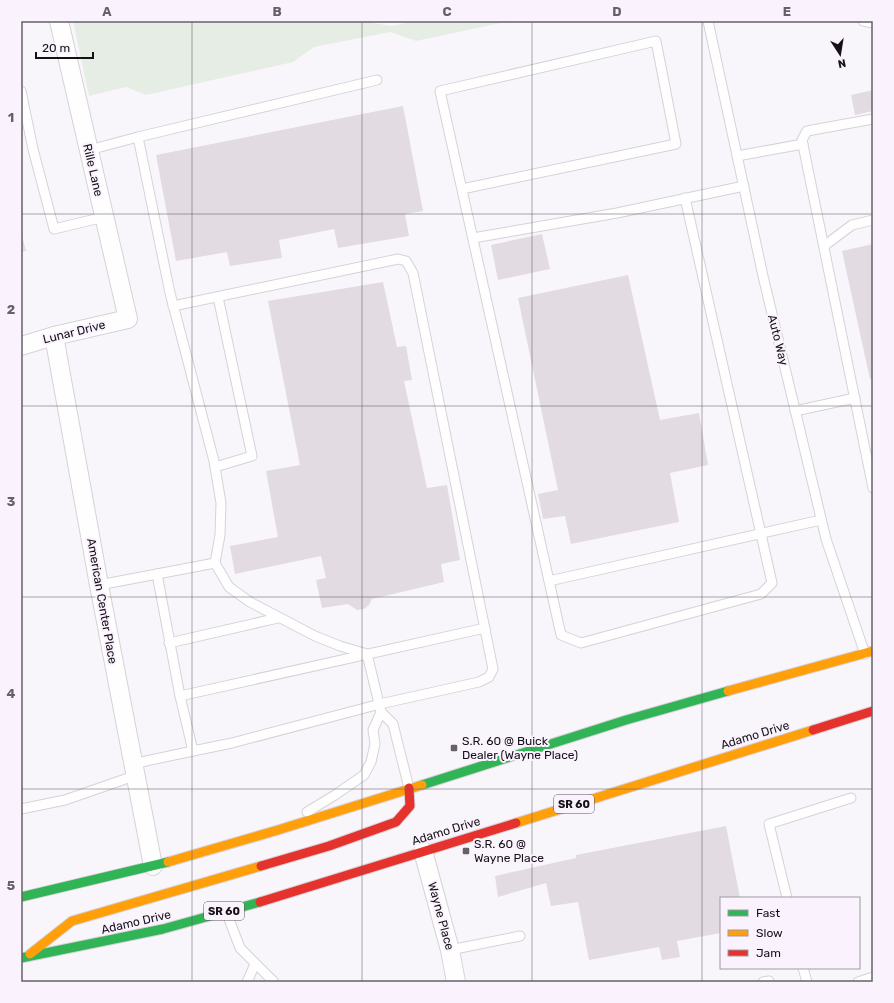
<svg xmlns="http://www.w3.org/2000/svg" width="894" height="1003" font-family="Rubik,sans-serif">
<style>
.green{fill:#e5ede4}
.building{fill:#e2dbe1}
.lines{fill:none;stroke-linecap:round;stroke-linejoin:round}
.lane-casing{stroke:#d6d2d8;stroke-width:11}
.street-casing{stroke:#d6d2d8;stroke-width:20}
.fast-casing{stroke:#d6d2d8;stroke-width:11}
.slow-casing{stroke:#d6d2d8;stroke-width:11}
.jam-casing{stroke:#d6d2d8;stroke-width:11}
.lane{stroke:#fefefe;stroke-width:9}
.street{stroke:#fefefe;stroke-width:18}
.fast{stroke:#30b455;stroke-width:9}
.slow{stroke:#ff9f0a;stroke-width:9}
.jam{stroke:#e5322d;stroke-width:9}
.grid{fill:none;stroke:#656167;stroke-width:1;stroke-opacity:0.55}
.poi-dot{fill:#656167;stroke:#faf3fe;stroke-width:1.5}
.labels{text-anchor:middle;stroke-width:4;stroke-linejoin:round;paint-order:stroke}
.shield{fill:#faf3fe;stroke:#5a555c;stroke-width:1}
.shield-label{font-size:11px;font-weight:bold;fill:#151117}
.street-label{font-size:12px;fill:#151117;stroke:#faf3fe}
.poi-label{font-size:12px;fill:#151117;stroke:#faf3fe;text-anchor:start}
.neatline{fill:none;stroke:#656167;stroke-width:1.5}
.grid-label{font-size:13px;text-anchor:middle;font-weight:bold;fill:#656167}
</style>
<rect width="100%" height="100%" fill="#f9f6fb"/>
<!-- green -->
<polygon class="green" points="73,21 360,21 392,26 415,21 510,21 416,41 390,32 314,47 293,62 146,95 126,87 89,96"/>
<!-- building -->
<g class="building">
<polygon points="873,90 873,111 855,115 851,95"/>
<polygon points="403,106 423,211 405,214 409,236 338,248 334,229 279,240 282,258 230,266 227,252 176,261 156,155"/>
<polygon points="21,232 26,251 21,252"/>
<polygon points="542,234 550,269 498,280 491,245"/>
<polygon points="873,244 873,378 870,379 842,251"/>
<polygon points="628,275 660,420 699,413 708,465 670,473 679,522 571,544 565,516 543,519 538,494 558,490 518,298"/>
<polygon points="383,282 397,347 406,346 412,380 404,381 427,488 447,485 460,560 441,564 444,582 372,599 369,605 364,609 357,610 348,604 322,608 316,580 326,578 321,556 235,574 230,546 278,537 266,471 300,465 268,301"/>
<polygon points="726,826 740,898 721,898 721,933 677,941 680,957 662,960 659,947 589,960 578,902 551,906 546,883 498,897 495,876 576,858 576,855"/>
</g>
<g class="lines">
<defs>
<g id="lane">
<polyline points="708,21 763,276 826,539 865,654"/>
<polyline points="863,21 873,23"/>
<polyline points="21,91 33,149 54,229 104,217"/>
<polyline points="873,119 807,131 802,140 873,488"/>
<polyline points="138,137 377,80"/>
<polyline points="89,150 138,137 170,293 214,461 221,503 220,535 215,563 229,587 250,602 315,636 340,646 367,654 381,712 393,724 409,788"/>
<polyline points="737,156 803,144"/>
<polyline points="462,189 676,144 656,41 440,91 549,581 821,520"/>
<polyline points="473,238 617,213 744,186"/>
<polyline points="824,246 852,225 873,220"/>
<polyline points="795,411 855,398"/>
<polyline points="215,467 252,456 218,297"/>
<polyline points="157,574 180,696 193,751 232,743 380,704 479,682 489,677 493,669 413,273 406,261 398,259 173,306"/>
<polyline points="549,581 561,635 581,643 761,594 772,583 685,198"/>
<polyline points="99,585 215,563"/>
<polyline points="169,643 278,618"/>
<polyline points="180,696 485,628"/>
<polyline points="132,764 193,751"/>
<polyline points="21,809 65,800 134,776"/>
<polyline points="307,812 335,795 364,775 371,762 375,744 373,730 381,712"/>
<polyline points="787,898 769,824 851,798"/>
<polyline points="226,911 240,948 274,982"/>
<polyline points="450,950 520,936"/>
<polyline points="803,968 807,982"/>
<polyline points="247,982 255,964"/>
<polyline points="763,982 769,981"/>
<polyline points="858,982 873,977"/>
</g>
<g id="street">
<polyline points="54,336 99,585 153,866"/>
<polyline points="21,346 54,336 128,319 59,21"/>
<polyline points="423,851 450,950 456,982"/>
</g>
<g id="fast">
<polyline points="422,785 626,720 728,691"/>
<polyline points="21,897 168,862"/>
<polyline points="21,958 163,929 260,902"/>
</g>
<g id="slow">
<polyline points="728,691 873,651"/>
<polyline points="516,823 813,730"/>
<polyline points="168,862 278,830 422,785"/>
<polyline points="30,954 72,921 261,866"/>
</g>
<g id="jam">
<polyline points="813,730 873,711"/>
<polyline points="261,866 329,846 396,822 410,806 409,788"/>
<polyline points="260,902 516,823"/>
</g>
</defs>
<!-- lane casing -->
<use href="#lane" class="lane-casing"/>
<!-- street casing -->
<use href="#street" class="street-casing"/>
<!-- fast casing -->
<use href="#fast" class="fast-casing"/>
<!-- slow casing -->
<use href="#slow" class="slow-casing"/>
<!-- jam casing -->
<use href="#jam" class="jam-casing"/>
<!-- lane -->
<use href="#lane" class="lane"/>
<!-- street -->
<use href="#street" class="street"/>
<!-- fast -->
<use href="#fast" class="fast"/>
<!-- slow -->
<use href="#slow" class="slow"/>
<!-- jam -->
<use href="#jam" class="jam"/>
</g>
<!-- grid -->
<path class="grid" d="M192,21V982M362,21V982M532,21V982M702,21V982M21,214H873M21,406H873M21,597H873M21,789H873"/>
<!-- markers -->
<g class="poi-dot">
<rect x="450" y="744" width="8" height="8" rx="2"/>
<rect x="462" y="847" width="8" height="8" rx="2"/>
</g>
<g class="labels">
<!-- shield labels -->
<g class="shield">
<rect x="554" y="795" width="40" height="18" rx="3"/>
<rect x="204" y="902" width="40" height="18" rx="3"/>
</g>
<g class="shield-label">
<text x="574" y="808">SR 60</text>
<text x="224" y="915">SR 60</text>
</g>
<!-- street labels -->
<g class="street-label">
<text transform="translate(93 170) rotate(77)" y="4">Rille Lane</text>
<text transform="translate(74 332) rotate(-14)" y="4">Lunar Drive</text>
<text transform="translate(778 340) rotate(76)" y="4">Auto Way</text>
<text transform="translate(102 601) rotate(80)" y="4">American Center Place</text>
<text transform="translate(755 735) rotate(-17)" y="4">Adamo Drive</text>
<text transform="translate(446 831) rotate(-17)" y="4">Adamo Drive</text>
<text transform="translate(441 916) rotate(75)" y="4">Wayne Place</text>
<text transform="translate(136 922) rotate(-13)" y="4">Adamo Drive</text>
</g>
<!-- poi labels -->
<g class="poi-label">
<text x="462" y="745">S.R. 60 @ Buick<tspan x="462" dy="14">Dealer (Wayne Place)</tspan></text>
<text x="474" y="848">S.R. 60 @<tspan x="474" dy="14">Wayne Place</tspan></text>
</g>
</g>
<!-- border -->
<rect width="894" height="1003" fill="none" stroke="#faf3fe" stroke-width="44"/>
<!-- legend -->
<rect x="720" y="897" width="140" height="72" fill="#faf3fe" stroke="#9e99a2"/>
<rect x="728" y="910" width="20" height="6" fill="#30b455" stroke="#9e99a2"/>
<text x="756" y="917" font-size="12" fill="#151117">Fast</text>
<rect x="728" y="930" width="20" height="6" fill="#ff9f0a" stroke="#9e99a2"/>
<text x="756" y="937" font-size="12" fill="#151117">Slow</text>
<rect x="728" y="950" width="20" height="6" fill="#e5322d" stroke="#9e99a2"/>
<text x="756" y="957" font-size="12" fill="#151117">Jam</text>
<!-- north arrow -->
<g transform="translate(840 54) rotate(168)" stroke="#faf3fe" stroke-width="3" paint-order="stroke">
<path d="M0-3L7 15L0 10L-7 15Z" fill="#151117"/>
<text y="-6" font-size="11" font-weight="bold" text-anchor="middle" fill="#151117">N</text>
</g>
<!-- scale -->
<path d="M36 52v6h57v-6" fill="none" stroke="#151117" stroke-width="2"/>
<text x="42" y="52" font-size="12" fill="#151117" stroke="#faf3fe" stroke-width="3" paint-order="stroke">20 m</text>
<rect x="22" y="22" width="850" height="959" class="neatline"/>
<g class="grid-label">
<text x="107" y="16">A</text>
<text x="277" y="16">B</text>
<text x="447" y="16">C</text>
<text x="617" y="16">D</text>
<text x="787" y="16">E</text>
<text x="11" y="122">1</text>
<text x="11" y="314">2</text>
<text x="11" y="506">3</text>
<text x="11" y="698">4</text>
<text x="11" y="890">5</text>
</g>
</svg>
